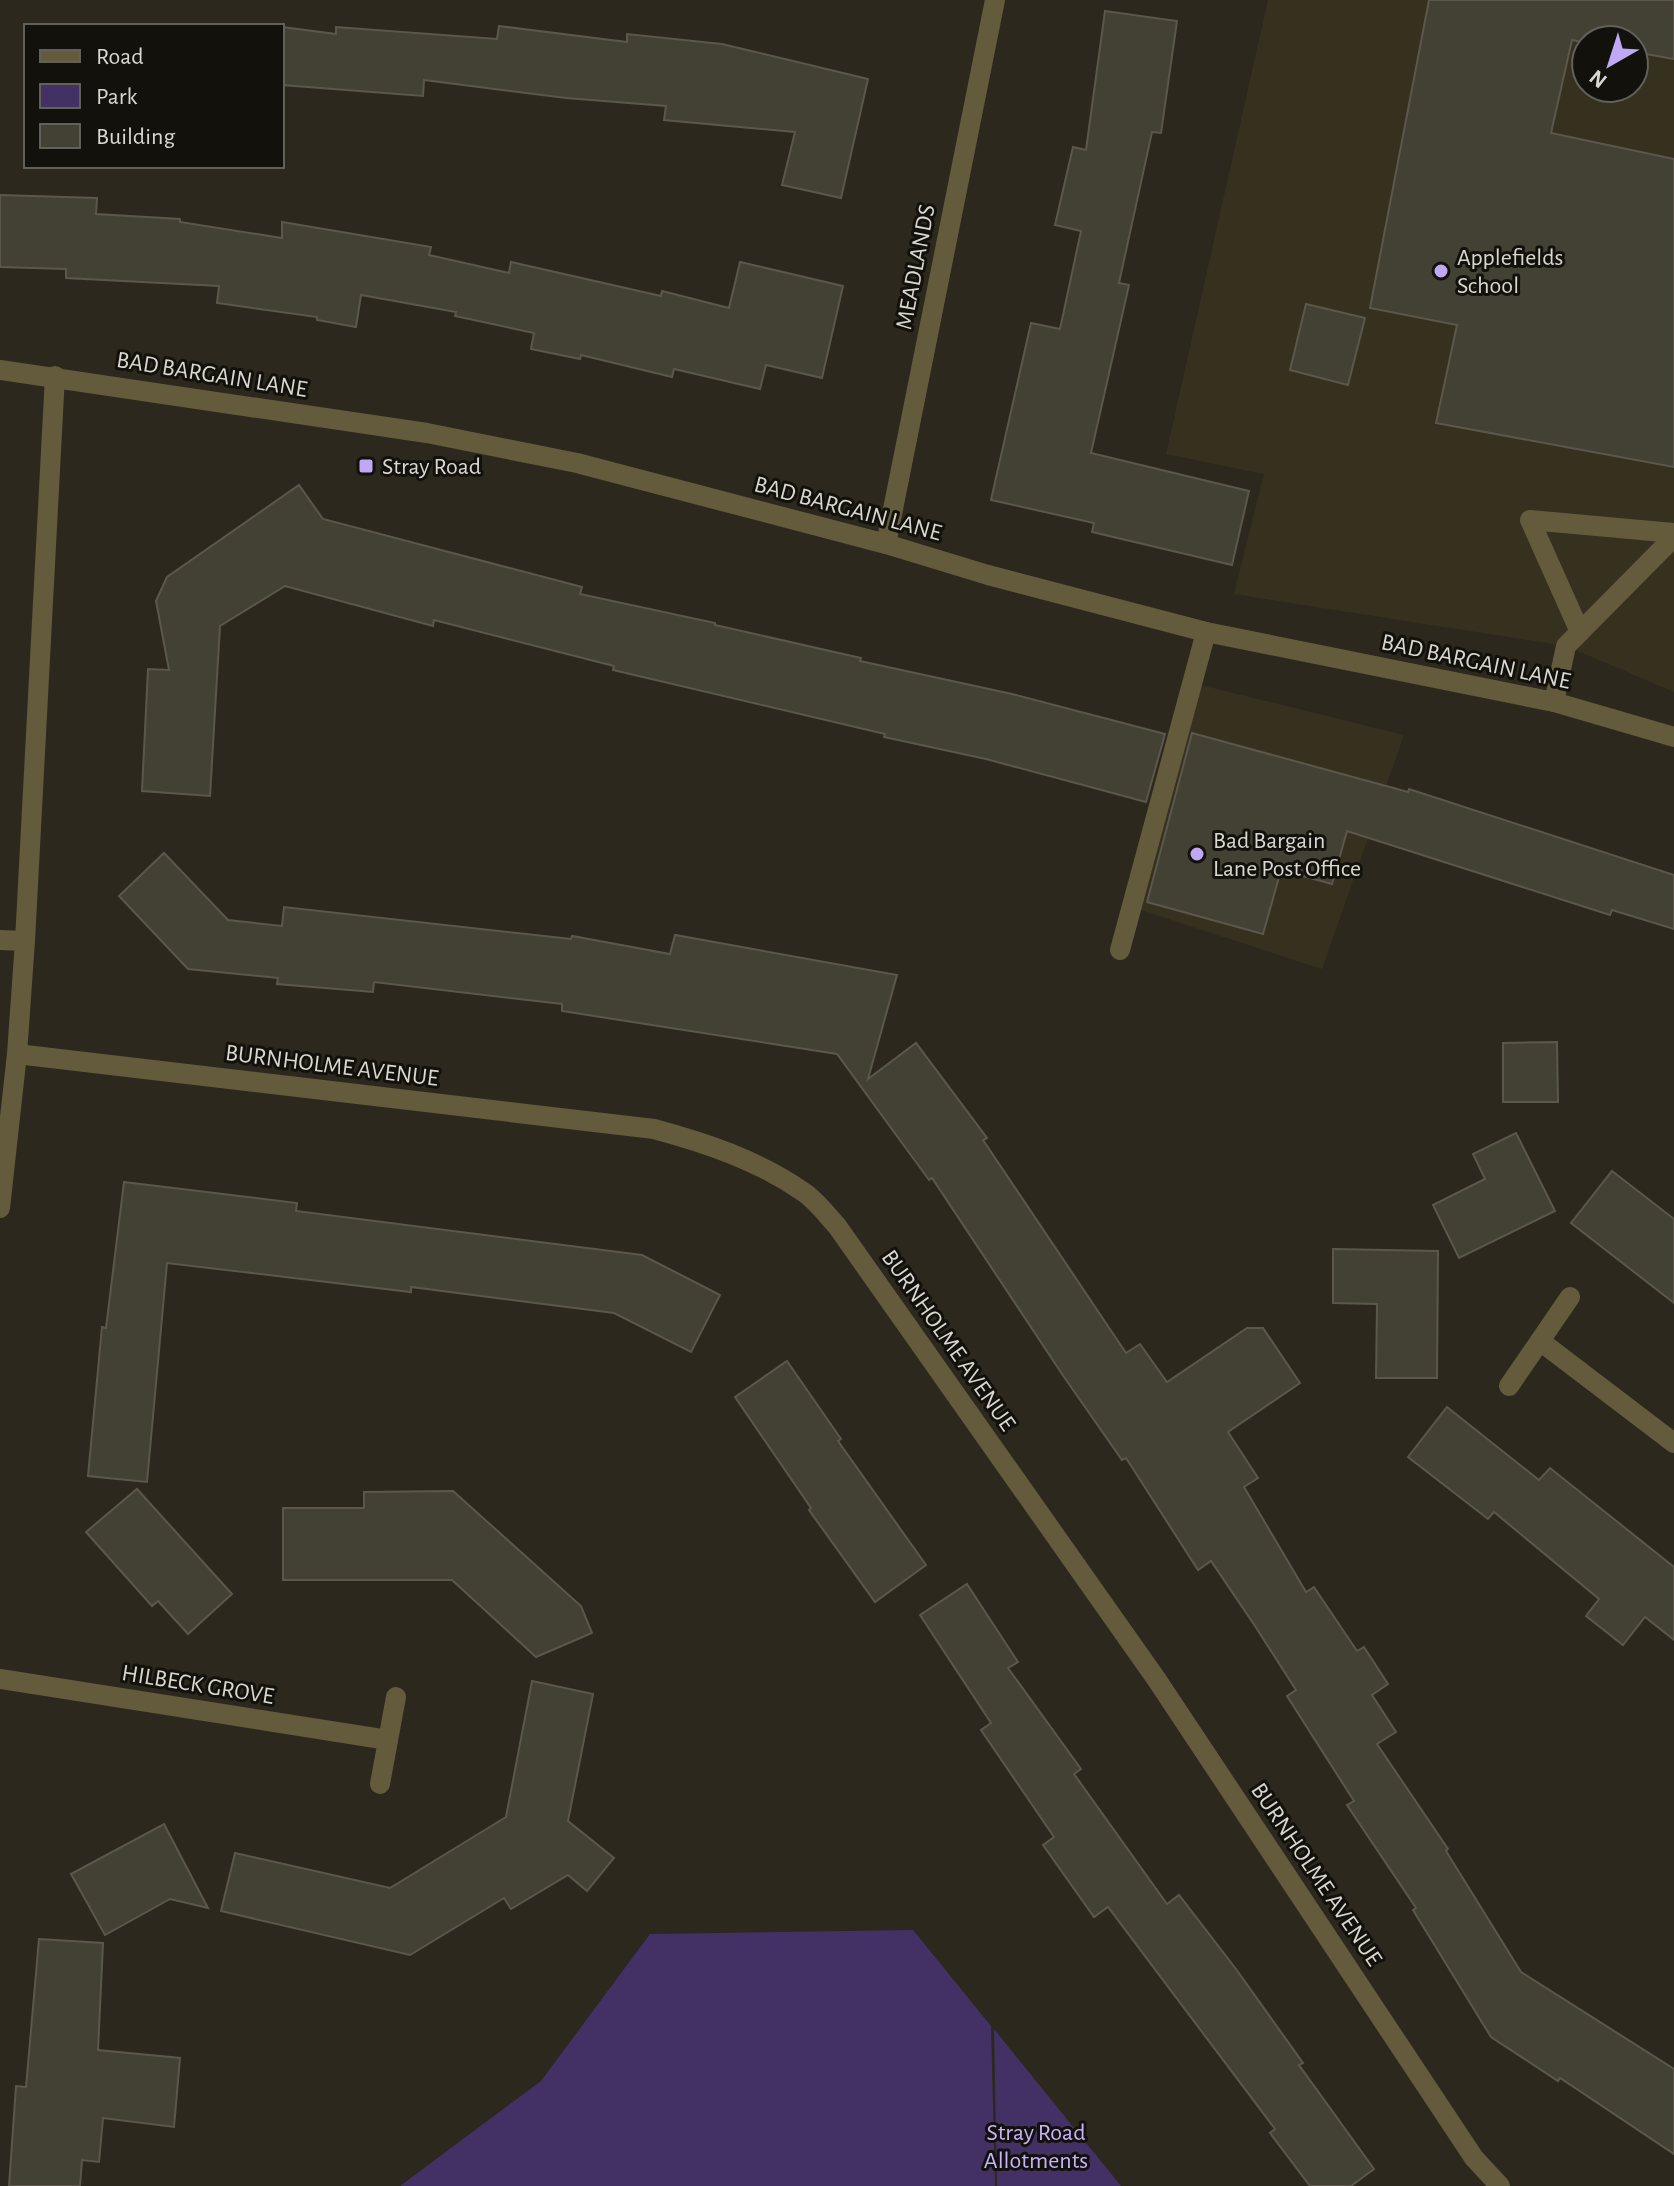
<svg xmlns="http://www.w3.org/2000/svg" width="1674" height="2186" font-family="'Alegreya Sans',sans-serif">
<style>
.built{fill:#36311f;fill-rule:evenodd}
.green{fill:#433165}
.building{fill:#434034;stroke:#5b584b;stroke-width:2}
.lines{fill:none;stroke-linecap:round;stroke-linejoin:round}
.service{stroke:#635b3c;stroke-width:20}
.minor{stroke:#635b3c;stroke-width:20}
.poi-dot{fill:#bfa9f4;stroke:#13110c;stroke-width:3}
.labels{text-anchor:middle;stroke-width:6;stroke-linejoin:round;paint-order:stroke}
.poi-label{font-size:24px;fill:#d9d7d0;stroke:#13110c;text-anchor:start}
.street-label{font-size:24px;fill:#d9d7d0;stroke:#13110c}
.park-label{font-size:24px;fill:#c8b1fd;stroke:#13110c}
</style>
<rect width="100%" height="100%" fill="#2c281d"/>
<!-- built -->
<g class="built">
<path d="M1268,0H1674V692L1566,646L1234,594L1264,474L1166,454ZM1586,40H1634V88H1586Z"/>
<polygon points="1201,685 1404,735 1322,969 1141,910"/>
</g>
<!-- green -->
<g class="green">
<polygon points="913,1930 991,2026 995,2186 400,2186 541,2081 650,1934"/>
<polygon points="994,2029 1121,2186 997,2186"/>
</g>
<!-- building -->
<g class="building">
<polygon points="1429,0 1674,0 1674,59 1634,52 1634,40 1586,40 1586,43 1572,40 1551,133 1674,159 1674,467 1436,423 1457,325 1370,308"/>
<polygon points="1105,11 1177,21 1161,133 1152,132 1119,283 1129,285 1091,453 1249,491 1232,565 1092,532 1094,523 991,500 1031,323 1060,329 1081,231 1055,225 1073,147 1086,150"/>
<polygon points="499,26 627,42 627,34 722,44 868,79 841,198 782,185 795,132 664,120 666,106 566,98 424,80 423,96 282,85 282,27 336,34 336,27 497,39"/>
<polygon points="0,195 97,198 96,214 180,219 180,222 282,238 282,222 431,247 429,255 509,273 511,262 661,296 662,291 729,308 740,262 843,286 822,378 766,365 760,389 674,369 672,377 581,355 580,359 531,349 534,333 455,316 456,312 361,295 356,327 317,320 317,317 217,303 219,286 66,278 66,269 0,267"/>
<polygon points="1306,304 1365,318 1348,385 1290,370"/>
<polygon points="299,485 323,519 582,587 580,594 715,623 715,625 861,658 860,661 1012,694 1165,734 1146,802 986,759 884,737 885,734 613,670 614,666 434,620 433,626 285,586 220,626 210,796 142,791 148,669 169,670 156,601 167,577"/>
<polygon points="1192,733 1408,792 1409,789 1674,875 1674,929 1612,910 1610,915 1347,831 1332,884 1281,870 1263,934 1147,902"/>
<polygon points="164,853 228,920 282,926 284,907 571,939 572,936 670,954 675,935 897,975 868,1079 916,1043 987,1138 983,1140 1126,1353 1140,1344 1167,1382 1247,1328 1263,1328 1300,1383 1228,1432 1258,1478 1244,1487 1306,1592 1314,1587 1357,1651 1364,1647 1388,1684 1372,1695 1396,1732 1377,1744 1448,1849 1446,1851 1521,1972 1674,2069 1674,2154 1560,2078 1558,2081 1491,2037 1413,1910 1416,1908 1347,1805 1354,1801 1287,1696 1296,1690 1255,1626 1211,1561 1198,1570 1126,1458 1122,1460 1064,1377 932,1178 929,1180 837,1054 562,1011 562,1004 374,982 373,992 277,984 278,978 188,969 119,896"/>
<polygon points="1557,1042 1558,1102 1503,1102 1503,1043"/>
<polygon points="1516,1133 1555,1211 1459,1258 1433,1205 1485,1179 1473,1154"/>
<polygon points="1612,1171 1674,1219 1674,1303 1571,1223"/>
<polygon points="124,1182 297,1203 296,1211 642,1255 720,1295 691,1352 614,1313 411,1287 411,1292 167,1263 147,1482 88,1476 102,1327 106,1328"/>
<polygon points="1333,1249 1438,1251 1437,1378 1376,1378 1377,1304 1333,1303"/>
<polygon points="787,1361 841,1439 838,1441 926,1565 875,1602 809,1510 811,1508 735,1397"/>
<polygon points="1447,1407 1539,1480 1550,1468 1674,1567 1674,1640 1645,1617 1623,1645 1586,1616 1599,1599 1494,1512 1488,1519 1408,1457"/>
<polygon points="137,1489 232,1594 188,1634 158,1601 152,1606 86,1532"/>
<polygon points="453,1491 581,1606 592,1633 536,1657 452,1580 283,1580 283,1508 364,1508 364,1492"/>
<polygon points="967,1584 1018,1662 1008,1668 1081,1769 1074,1774 1167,1904 1179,1895 1236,1969 1303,2063 1299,2065 1374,2169 1351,2186 1310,2186 1270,2133 1275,2129 1108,1907 1094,1917 1043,1845 1054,1837 981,1730 991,1723 920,1615"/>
<polygon points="532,1681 593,1694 568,1821 614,1858 587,1891 568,1875 511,1909 504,1898 410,1955 221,1911 235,1853 390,1888 506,1817"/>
<polygon points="164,1824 208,1908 170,1899 105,1935 71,1874"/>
<polygon points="39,1939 103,1943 98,2050 180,2058 174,2127 103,2118 99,2162 82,2160 80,2186 9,2186 16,2086 26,2087"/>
</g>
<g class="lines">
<!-- service -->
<g class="service">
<polyline points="1580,632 1530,520 1674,533"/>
<polyline points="1554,702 1566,646 1674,537"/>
<polyline points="1120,950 1206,632"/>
</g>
<!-- minor -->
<g class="minor">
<polyline points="0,370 427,433 577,463 886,544 988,575 1206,632 1554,702 1674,737"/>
<polyline points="886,544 995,0"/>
<polyline points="0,940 25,941"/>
<path d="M17,1054L654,1129C706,1143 757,1160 802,1191C815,1199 826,1214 837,1226L1157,1680L1474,2158L1500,2186"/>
<polyline points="0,1208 17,1054 25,941 55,376"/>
<polyline points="1540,1341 1674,1443"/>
<polyline points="1509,1386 1570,1297"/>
<polyline points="0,1679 388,1740"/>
<polyline points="380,1784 396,1697"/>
</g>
</g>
<!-- markers -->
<g class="poi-dot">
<circle cx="1441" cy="271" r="8"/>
<rect x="358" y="458" width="16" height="16" rx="4"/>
<circle cx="1197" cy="854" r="8"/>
</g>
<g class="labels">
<!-- poi labels -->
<g class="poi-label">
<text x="1457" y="265">Applefields<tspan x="1457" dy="28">School</tspan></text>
<text x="382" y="474">Stray Road</text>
<text x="1213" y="848">Bad Bargain<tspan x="1213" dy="28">Lane Post Office</tspan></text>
</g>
<!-- street labels -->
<g class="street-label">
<text transform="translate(915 267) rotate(-79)" y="8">MEADLANDS</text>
<text transform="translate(212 374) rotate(9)" y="8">BAD BARGAIN LANE</text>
<text transform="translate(848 508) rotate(15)" y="8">BAD BARGAIN LANE</text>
<text transform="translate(1476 661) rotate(12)" y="8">BAD BARGAIN LANE</text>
<text transform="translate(332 1065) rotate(7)" y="8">BURNHOLME AVENUE</text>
<text transform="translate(949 1340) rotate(55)" y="8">BURNHOLME AVENUE</text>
<text transform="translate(198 1684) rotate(9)" y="8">HILBECK GROVE</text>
<text transform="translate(1317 1874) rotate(56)" y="8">BURNHOLME AVENUE</text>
</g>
<!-- park labels -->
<g class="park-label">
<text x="1036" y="2140">Stray Road<tspan x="1036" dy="28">Allotments</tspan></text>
</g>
</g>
<!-- legend -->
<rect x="24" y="24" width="260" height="144" fill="#13110c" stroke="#62605a" stroke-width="2"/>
<rect x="40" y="50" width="40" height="12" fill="#635b3c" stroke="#62605a" stroke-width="2"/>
<text x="96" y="64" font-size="24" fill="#d9d7d0">Road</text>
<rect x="40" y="84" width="40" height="24" fill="#433165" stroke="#62605a" stroke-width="2"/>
<text x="96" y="104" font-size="24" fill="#d9d7d0">Park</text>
<rect x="40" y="124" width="40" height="24" fill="#434034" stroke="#62605a" stroke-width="2"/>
<text x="96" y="144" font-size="24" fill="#d9d7d0">Building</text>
<!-- north arrow -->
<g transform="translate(1610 64) rotate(219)"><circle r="38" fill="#13110c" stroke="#62605a" stroke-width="2"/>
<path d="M0-6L14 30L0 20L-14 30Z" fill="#bfa9f4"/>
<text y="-12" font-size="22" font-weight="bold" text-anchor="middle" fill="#d9d7d0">N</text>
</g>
</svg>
